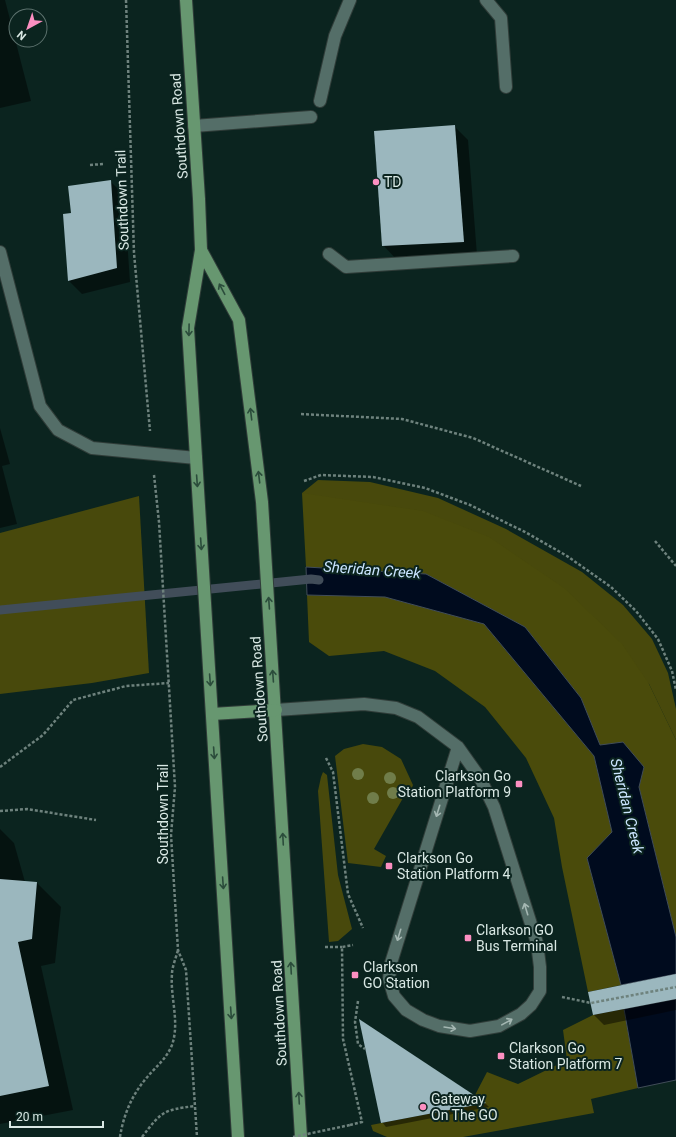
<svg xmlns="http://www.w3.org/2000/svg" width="676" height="1137" font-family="Roboto,sans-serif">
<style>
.green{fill:#48490c}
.forest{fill:#4a4b0b}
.water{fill:#000b1e;stroke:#414d59}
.shadow{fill:#0007}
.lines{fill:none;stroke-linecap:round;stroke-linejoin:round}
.stream{stroke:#414d59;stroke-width:9}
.building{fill:#9bb7be}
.minor-casing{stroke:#303d39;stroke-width:14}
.major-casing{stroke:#303d39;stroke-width:14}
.path{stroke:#6e827d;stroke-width:2.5;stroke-dasharray:3 2;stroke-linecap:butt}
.minor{stroke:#546e68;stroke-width:12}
.major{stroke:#679770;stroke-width:12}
.path-bridge{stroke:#6e827d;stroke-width:2.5;stroke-dasharray:3 2;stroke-linecap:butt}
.tree{fill:#707d4a}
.oneway{stroke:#2b4c3b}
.oneway2{stroke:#a4b7b2}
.poi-dot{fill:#fc8fc1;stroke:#0b241f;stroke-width:1.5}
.labels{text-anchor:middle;stroke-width:4;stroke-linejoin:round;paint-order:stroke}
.street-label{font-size:14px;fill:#d9e8e4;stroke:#0b241f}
.poi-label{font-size:14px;fill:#d9e8e4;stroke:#0b241f;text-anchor:start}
.water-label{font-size:15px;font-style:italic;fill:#cbe5ff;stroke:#0b241f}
</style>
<rect width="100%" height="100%" fill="#0b241f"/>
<!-- green -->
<g class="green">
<polygon points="318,480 370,482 438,498 506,529 582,572 623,605 652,639 668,673 676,709 676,740 649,684 302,493"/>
<polygon points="139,496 149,673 92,683 0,694 0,533"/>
<polygon points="363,744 382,747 401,759 413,785 408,798 403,798 374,849 386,856 381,867 348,863 335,756 344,749"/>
<polygon points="323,772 327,775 338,875 352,929 338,941 329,942 318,791 321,777"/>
</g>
<!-- forest -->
<g class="forest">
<polygon points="302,493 423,511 489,537 564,588 622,644 649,684 676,740 676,937 639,787 644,767 600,745 581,698 525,627 426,574 306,567"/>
<polygon points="307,595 385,597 484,624 594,756 612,832 587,858 621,985 588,992 562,867 554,818 526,758 485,707 435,671 384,651 329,656 309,642"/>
<polygon points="624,1009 638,1088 591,1099 594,1113 463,1137 387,1137 373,1131 371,1125 485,1103 475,1095 487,1072 518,1084 567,1060 563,1030 593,1015"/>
</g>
<!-- water -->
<g class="water">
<polygon points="306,567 426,574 525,627 581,698 600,745 623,742 644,767 639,787 676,937 676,974 621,985 587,858 612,832 594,756 484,624 385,597 307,595"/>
<polygon points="676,999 676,1080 638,1088 624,1009"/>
</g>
<!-- shadow -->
<g class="shadow">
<polygon points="0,0 5,0 31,101 0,108"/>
<polygon points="454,126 468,140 477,255 396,259 383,245"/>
<polygon points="110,181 124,195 130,282 82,294 69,281 72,213"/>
<polygon points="0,428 10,464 2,466 17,524 0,528"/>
<polygon points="0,829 14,843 25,882 37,883 61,907 55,963 41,966 73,1110 0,1124"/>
<polygon points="676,975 676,1010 604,1025 594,1015 589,992"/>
<polygon points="360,1021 485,1103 489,1107 386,1127 382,1122"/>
</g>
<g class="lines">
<!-- stream -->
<polyline class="stream" points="0,610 311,579 319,580"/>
</g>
<!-- building -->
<g class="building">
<polygon points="455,125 464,242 382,246 374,131"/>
<polygon points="111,180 117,268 68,281 63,214 71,213 68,186"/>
<polygon points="0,879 37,882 32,939 18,942 49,1086 0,1096"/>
<polygon points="676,974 676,999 593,1015 588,992"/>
<polygon points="359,1019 421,1060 486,1103 381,1123"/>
</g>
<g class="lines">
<defs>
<g id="minor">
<polyline points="486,0 501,18 506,87"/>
<polyline points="320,101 335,36 350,0"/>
<polyline points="194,126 311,117"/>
<polyline points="0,252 40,406 58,430 92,448 196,458"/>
<polyline points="329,254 346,267 513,256"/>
<polyline points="276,710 364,704 396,708 418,717 458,747 480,778 494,807 537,943 540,967 540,991 531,1005 521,1014 499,1026 470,1031 439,1026 423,1020 406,1010 394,996 389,979 391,963 458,747"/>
</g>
<g id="major">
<polyline points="186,0 199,199 201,250 188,328 238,1137"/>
<polyline points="201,250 239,320 262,502 301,1137"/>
<polyline points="212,714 276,710"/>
</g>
</defs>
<!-- minor casing -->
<use href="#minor" class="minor-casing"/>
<!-- major casing -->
<use href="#major" class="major-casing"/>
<!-- path -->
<g class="path">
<polyline points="126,0 134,253 150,431"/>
<polyline points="90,165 103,164"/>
<polyline points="301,414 402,419 473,438 581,486"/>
<polyline points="154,475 159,522 175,787 171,835 178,950 186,970 197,1137"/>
<polyline points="304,481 321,475 373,477 425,488 470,505 527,533 567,556 611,587 636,611 658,639 672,671 676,690"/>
<polyline points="655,541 676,566"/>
<polyline points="326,758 333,772 348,894 363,928"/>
<polyline points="0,767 43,735 73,700 126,686 169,683"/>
<polyline points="0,811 27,809 96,820"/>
<polyline points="325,947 342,947"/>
<polyline points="562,997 591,1003 676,987"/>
<polyline points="358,1001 355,1022 358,1044 365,1049"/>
<polyline points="350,1125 362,1122 343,1039 342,947 353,945"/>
<path d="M120,1137C123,1117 131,1097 144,1081C154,1068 166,1060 172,1045C180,1022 170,997 172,974C172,967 176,958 178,950"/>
<path d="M142,1137C162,1111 163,1110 195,1106"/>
</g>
<!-- minor -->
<use href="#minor" class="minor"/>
<!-- major -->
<use href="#major" class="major"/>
<!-- path-bridge -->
<polyline class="path-bridge" points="293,1137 350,1125"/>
</g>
<!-- trees -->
<g class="tree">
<circle cx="358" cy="774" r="6"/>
<circle cx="390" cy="778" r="6"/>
<circle cx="393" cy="793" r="6"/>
<circle cx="373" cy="798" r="6"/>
</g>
<!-- one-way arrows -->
<defs><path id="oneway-shaft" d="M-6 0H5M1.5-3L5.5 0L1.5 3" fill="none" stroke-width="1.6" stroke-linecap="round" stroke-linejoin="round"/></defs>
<g class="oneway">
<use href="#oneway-shaft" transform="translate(222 289) rotate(-118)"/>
<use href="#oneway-shaft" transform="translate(189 330) rotate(91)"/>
<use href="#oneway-shaft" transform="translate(251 414) rotate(-97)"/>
<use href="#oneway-shaft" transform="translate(259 477) rotate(-97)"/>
<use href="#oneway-shaft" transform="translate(197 481) rotate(86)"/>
<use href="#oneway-shaft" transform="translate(201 544) rotate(86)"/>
<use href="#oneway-shaft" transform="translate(269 603) rotate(-94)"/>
<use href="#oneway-shaft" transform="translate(273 676) rotate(-94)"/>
<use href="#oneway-shaft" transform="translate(210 680) rotate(86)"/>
<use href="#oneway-shaft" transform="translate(214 753) rotate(86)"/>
<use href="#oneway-shaft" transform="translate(283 839) rotate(-93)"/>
<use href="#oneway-shaft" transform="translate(223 883) rotate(86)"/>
<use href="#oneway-shaft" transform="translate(291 968) rotate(-93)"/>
<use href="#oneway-shaft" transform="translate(231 1013) rotate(86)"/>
<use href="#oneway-shaft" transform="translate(299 1098) rotate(-93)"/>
</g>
<g class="oneway2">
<use href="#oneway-shaft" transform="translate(438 811) rotate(107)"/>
<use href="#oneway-shaft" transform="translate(526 909) rotate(-107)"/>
<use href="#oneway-shaft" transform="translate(399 935) rotate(107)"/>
<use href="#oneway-shaft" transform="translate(507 1022) rotate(-29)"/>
<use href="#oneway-shaft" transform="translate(450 1028) rotate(9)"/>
</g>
<!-- markers -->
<g class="poi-dot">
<circle cx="376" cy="182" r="4"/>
<rect x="515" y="780" width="8" height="8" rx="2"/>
<rect x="385" y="862" width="8" height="8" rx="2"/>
<rect x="464" y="934" width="8" height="8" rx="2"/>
<rect x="351" y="971" width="8" height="8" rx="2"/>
<rect x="497" y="1052" width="8" height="8" rx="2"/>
<circle cx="423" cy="1107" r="4"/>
</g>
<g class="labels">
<!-- street labels -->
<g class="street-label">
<text transform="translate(179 126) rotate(-94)" y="5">Southdown Road</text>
<text transform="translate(122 200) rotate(-92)" y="5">Southdown Trail</text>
<text transform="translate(259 689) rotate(-94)" y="5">Southdown Road</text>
<text transform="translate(163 814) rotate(-90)" y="5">Southdown Trail</text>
<text transform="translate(279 1013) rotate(-93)" y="5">Southdown Road</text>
</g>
<!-- poi labels -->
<g class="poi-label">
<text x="384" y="187">TD</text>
<text x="511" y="781" text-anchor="end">Clarkson Go<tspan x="511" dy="16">Station Platform 9</tspan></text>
<text x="397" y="863">Clarkson Go<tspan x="397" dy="16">Station Platform 4</tspan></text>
<text x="476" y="935">Clarkson GO<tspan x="476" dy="16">Bus Terminal</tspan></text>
<text x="363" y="972">Clarkson<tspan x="363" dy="16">GO Station</tspan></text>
<text x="509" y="1053">Clarkson Go<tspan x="509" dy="16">Station Platform 7</tspan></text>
<text x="431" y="1104">Gateway<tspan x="431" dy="16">On The GO</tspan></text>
</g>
<!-- water labels -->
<g class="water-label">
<text transform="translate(372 570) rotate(4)" y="5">Sheridan Creek</text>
<text transform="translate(627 806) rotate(76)" y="5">Sheridan Creek</text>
</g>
</g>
<!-- north arrow -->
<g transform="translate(28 28) rotate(220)"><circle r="19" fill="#0b241f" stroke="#5d726e"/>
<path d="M0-3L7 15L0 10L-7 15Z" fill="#fc8fc1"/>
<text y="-6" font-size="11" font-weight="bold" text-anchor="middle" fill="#d9e8e4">N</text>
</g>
<!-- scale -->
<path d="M10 1121v6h93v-6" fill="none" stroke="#d9e8e4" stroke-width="2"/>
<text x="16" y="1121" font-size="12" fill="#d9e8e4" stroke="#0b241f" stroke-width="3" paint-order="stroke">20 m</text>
</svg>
